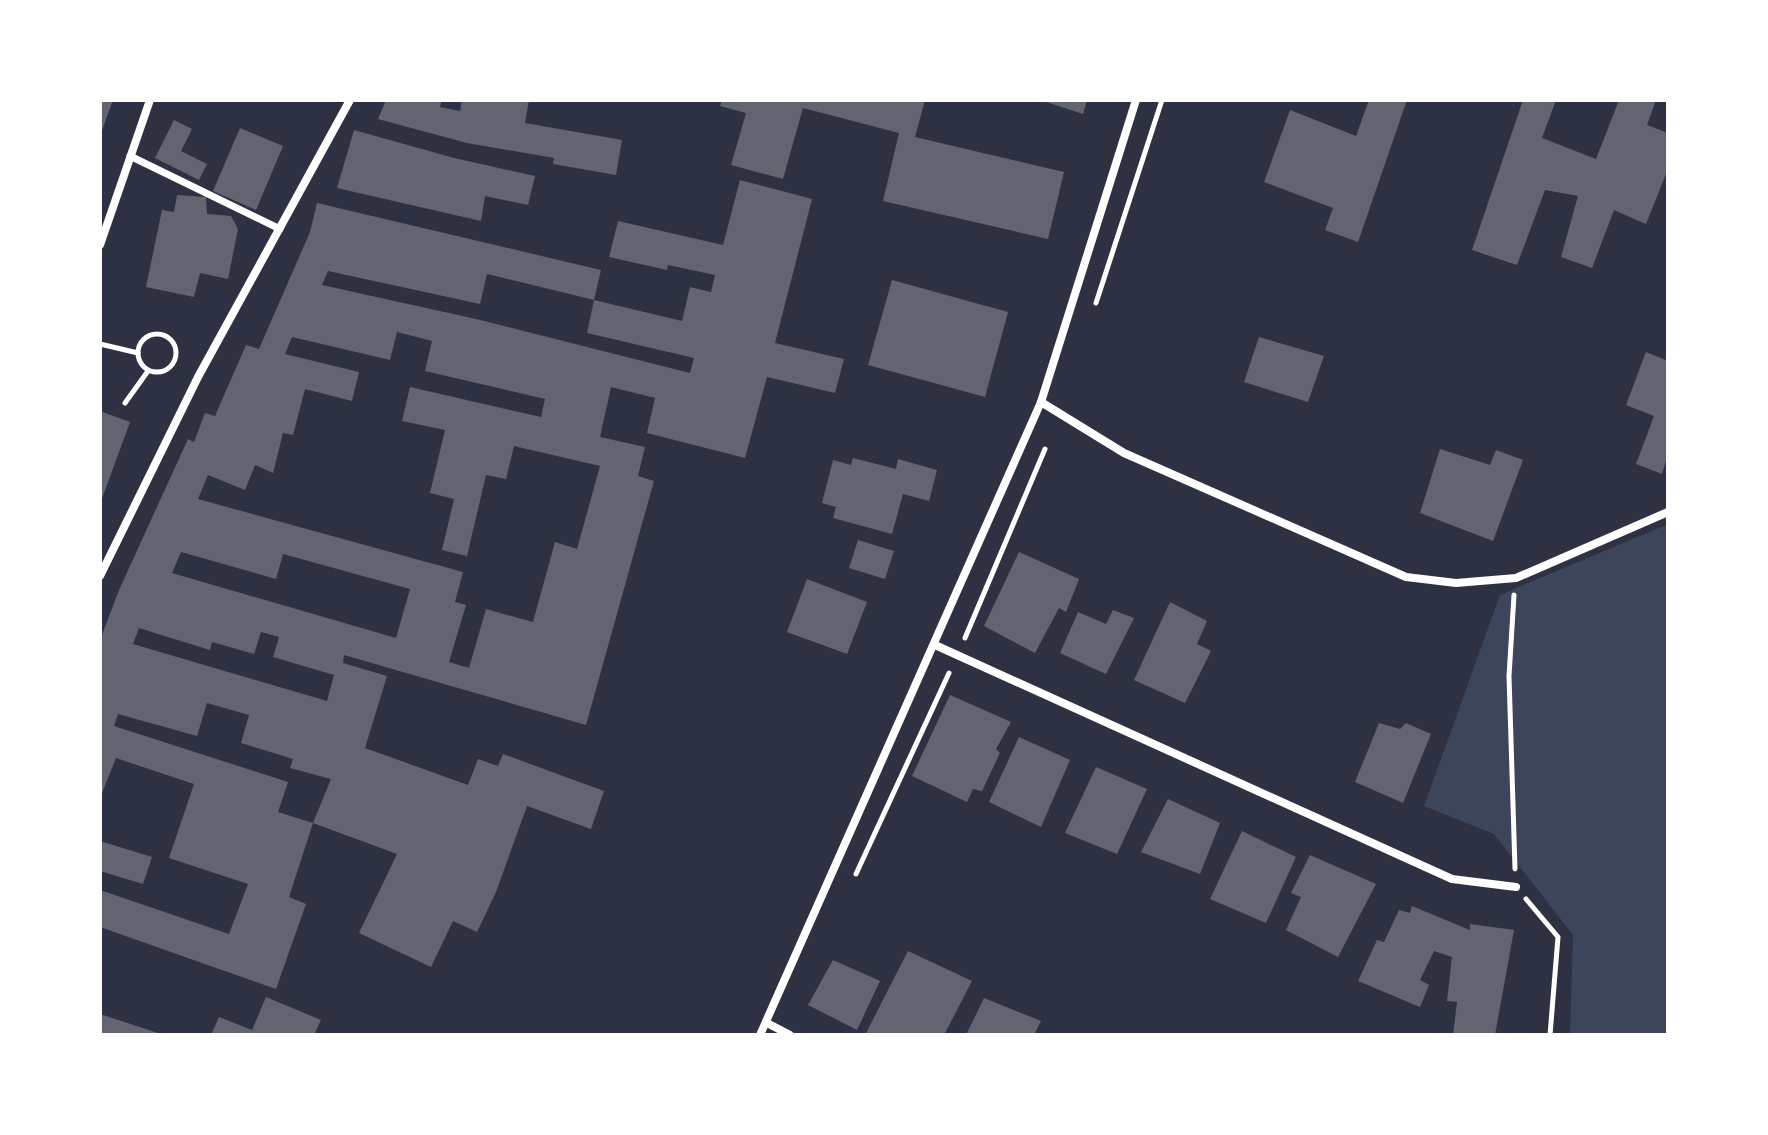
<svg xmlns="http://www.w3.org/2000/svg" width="1768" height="1135" font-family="Mulish,sans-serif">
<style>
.green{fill:#3c4559}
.building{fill:#626471;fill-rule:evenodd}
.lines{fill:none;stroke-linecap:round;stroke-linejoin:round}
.path{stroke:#fff;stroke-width:5}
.pedestrian{stroke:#fff;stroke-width:7}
.minor{stroke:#fff;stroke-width:8}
</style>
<rect width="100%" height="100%" fill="#2d3142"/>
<!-- green -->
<polygon class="green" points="1668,524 1668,1035 1570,1035 1573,935 1494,834 1424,806 1500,595"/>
<!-- building -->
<g class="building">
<polygon points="100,100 113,100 100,136"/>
<polygon points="386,100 442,100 440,107 460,111 462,100 529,100 525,123 622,140 616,175 553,164 554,158 467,143 378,119"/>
<polygon points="722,100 925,100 915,137 1064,172 1048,239 883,201 899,133 803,108 783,179 731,165 746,113 720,106"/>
<polygon points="1040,100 1087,100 1083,114"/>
<polygon points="1369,100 1407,100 1358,242 1325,230 1333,208 1264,182 1290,110 1356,136"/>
<polygon points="1523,100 1556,100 1542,138 1596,159 1619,100 1656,100 1647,125 1668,133 1668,169 1646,224 1614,210 1592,268 1561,257 1578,196 1545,190 1517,265 1472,250"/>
<polygon points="174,120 192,129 181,151 207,164 199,180 155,158"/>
<polygon points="240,128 283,146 256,210 213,191"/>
<polygon points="354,130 454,158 535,176 528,205 485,196 481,221 337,188"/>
<path d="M740,180L812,199L775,343L844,359L835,393L767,377L745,458L647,433L655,398L611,387L600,437L645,447L638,476L654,481L586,725L344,655L343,663L387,676L365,748L468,785L478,759L498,766L503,754L604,791L591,829L527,806L496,892L477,932L453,921L431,967L359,933L397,854L313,823L331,779L290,768L293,759L241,743L249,715L207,703L197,736L118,714L114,726L288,782L278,812L313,823L289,897L306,904L276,989L100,927V890L229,934L248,884L169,858L194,784L116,758L100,798V640L119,590L188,439L194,442L205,413L215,416L246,345L259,349L310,232L317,203L601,270L594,300L487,274L480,304L328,271L322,285L476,319L690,373L694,358L587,333L594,300L682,321L690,287L711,292L715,275L668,265L667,270L609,257L618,221L723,245ZM397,332L432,341L425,371L545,399L541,417L410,387L402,421L445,430L430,493L454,499L442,550L467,556L486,475L506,479L514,446L600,466L577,549L555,542L533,622L486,609L469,668L449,662L466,605L455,602L463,572L198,499L208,475L245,490L255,465L273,473L283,433L293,435L305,389L352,401L359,372L285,354L292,337L390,360ZM181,552L276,579L283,554L410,589L396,638L172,573ZM139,628L210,650L212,642L254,654L261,632L279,637L273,657L334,675L327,701L133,644Z"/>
<polygon points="177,195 206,197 207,214 231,216 238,229 228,279 200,273 194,297 146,287 162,210 174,212"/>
<polygon points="892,280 1008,312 985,397 868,365"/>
<polygon points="1259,337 1324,356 1308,402 1244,382"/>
<polygon points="1646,352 1668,361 1668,454 1662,474 1636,464 1654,416 1626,405"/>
<polygon points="100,411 130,422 100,504"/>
<polygon points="1440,449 1490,465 1496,450 1523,460 1493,541 1420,513"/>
<polygon points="853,458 896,469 898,459 937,470 929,501 903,494 892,534 833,518 836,507 822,503 833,460 851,465"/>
<polygon points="858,540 894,551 885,579 849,568"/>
<polygon points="1019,552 1079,579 1066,612 1059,608 1035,653 984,626"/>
<polygon points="807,579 867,602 847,654 787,632"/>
<polygon points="1170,602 1207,621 1197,644 1211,651 1185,703 1134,680"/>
<polygon points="1113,610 1134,618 1106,674 1060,653 1078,612 1106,624"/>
<polygon points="950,695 1011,722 996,749 1000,753 982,791 973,789 967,802 912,776"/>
<polygon points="1379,723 1400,729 1406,723 1431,734 1403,803 1355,782"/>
<polygon points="1019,737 1070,760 1041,827 989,802"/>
<polygon points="1096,767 1147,789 1117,854 1065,833"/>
<polygon points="1168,799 1220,823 1200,874 1141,852"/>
<polygon points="1242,831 1296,857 1266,923 1210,899"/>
<polygon points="100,841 152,857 143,884 100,871"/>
<polygon points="1310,855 1376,884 1338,957 1286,930 1301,897 1291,893"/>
<polygon points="1412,906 1470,930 1470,924 1514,930 1495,1035 1453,1035 1457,1002 1447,1001 1452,957 1434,951 1420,980 1429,985 1420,1007 1358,981 1377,940 1384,942 1399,910 1410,913"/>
<polygon points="908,951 972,981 944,1035 865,1035"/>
<polygon points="833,960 880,981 857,1030 808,1005"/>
<polygon points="266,997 321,1020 314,1035 211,1035 219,1017 252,1030"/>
<polygon points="984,998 1041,1021 1034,1035 966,1035"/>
<polygon points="100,1014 161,1034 161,1035 100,1035"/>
</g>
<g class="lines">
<!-- path -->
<g class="path">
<polyline points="1096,303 1162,100"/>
<circle cx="157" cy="353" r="19"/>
<polyline points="100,344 138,353"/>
<polyline points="125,403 148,371"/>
<polyline points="1514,595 1509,676 1515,869"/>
<polyline points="965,638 1045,449"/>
<polyline points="856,874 949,673"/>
<polyline points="1526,899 1558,937 1550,1035"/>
</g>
<!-- pedestrian -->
<polyline class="pedestrian" points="130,156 280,229"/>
<!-- minor -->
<g class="minor">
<polyline points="100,245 150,100"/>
<polyline points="1041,402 1124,453 1406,577 1456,583 1516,578 1668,512"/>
<polyline points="100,576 198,377 350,100"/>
<polyline points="935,645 1452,879 1516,887"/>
<polyline points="767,1023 790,1035"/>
<polyline points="760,1035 1041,402 1136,100"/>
</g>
</g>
<!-- border -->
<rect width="1768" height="1135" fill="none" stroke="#ffffff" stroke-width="204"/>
</svg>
